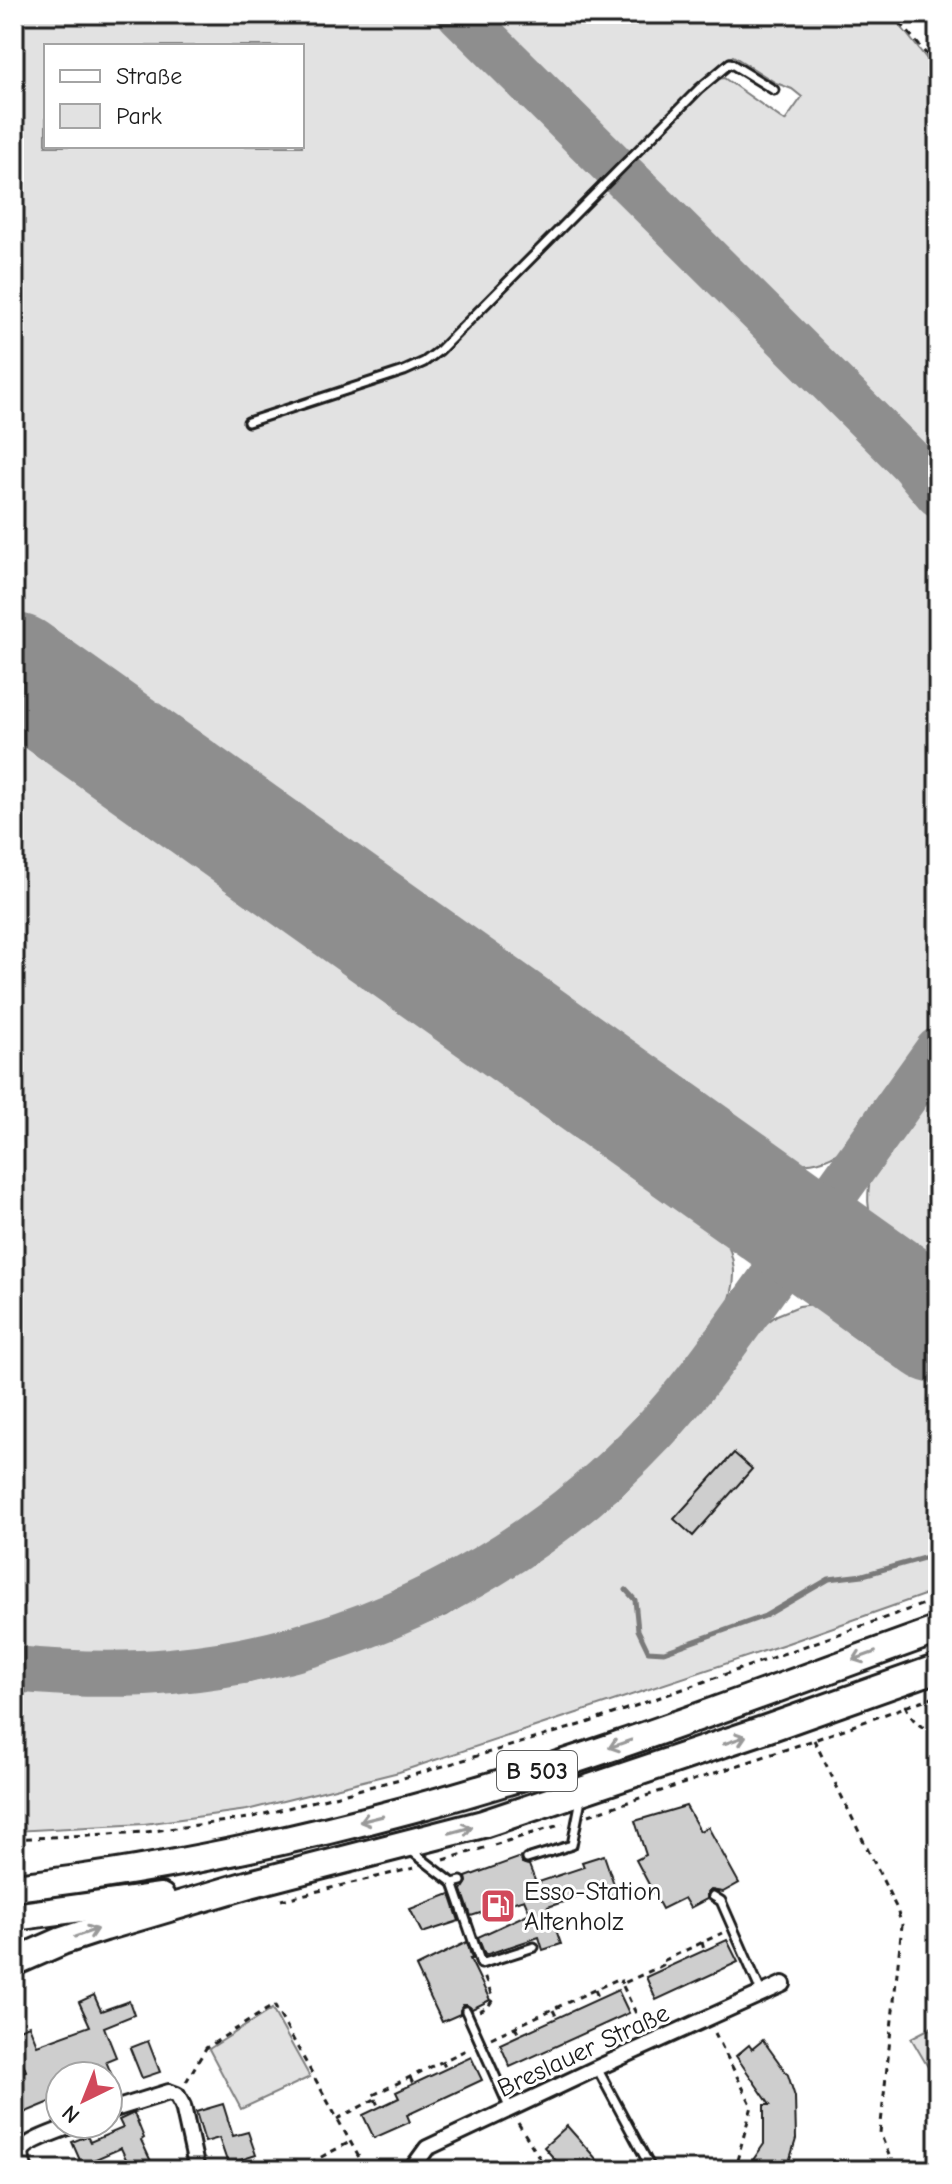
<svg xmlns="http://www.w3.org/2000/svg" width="952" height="2184" font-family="'Comic Neue',sans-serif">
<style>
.green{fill:#e2e2e2;stroke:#7f7f7f;stroke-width:2;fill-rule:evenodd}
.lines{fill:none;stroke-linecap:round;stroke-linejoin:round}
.stream{stroke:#7a7a7a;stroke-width:5}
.taxiway{stroke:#8e8e8e;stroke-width:46}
.runway{stroke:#8e8e8e;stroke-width:114}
.building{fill:#cecece;stroke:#1c1c1c;stroke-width:2}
.lane-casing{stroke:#1c1c1c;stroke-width:13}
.street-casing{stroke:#1c1c1c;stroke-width:20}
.highway-casing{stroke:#1c1c1c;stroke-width:32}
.path{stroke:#1c1c1c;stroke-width:3;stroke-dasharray:6 6;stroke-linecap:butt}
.lane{stroke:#fff;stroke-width:7}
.street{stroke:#fff;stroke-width:14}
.highway{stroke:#fff;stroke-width:26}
.oneway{stroke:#999}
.labels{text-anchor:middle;stroke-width:6;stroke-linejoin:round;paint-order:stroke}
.shield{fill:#fff;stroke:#606060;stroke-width:2}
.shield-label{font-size:24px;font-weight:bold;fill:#1c1c1c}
.poi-label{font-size:26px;fill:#1c1c1c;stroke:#fff;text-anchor:start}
.street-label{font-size:26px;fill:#1c1c1c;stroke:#fff}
</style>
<rect width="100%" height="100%" fill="#fff"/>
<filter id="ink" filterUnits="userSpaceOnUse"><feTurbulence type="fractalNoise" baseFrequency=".0125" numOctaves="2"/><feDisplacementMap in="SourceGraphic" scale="16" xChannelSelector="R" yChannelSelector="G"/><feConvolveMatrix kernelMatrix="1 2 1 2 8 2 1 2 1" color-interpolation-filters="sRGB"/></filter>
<g filter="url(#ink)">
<!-- green -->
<g class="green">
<path d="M14,14H434L911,487L938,524V1021L855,1140C834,1159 815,1166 787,1163L14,611ZM46,46H302V146H46Z"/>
<polygon points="484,14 891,14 938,73 938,470 857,386 638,167 638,157 707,86 717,79 724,78 785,121 802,97 792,89 776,83 733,56 709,75 633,152 624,153"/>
<path d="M14,726L721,1228C736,1258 739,1281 725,1312C691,1355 659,1399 620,1437C516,1541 381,1613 236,1642C221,1646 205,1650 189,1652C131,1659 72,1653 14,1649Z"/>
<path d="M938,1075V1271C925,1262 882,1235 875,1225C864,1208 868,1185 873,1167Z"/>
<polygon points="823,1303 938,1385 938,1590 788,1643 399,1772 247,1810 144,1824 14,1831 14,1690 124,1695 249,1682 340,1656 447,1615 547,1551 621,1495 674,1439 716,1390 760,1328 777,1315 799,1306"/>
<polygon points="272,2009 310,2077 241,2109 209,2049"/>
<polygon points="938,2024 938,2084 911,2038"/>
</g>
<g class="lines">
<!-- stream -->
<polyline class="stream" points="626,1590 635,1600 638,1630 648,1651 664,1652 765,1616 829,1579 863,1575 938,1554"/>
<!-- taxiway -->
<g class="taxiway">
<polyline points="460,14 777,328 911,462 938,494"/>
<path d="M734,1178C757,1190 790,1213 817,1205C823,1203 829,1198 834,1195L938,1050"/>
<path d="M14,1669C66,1674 119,1676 171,1671C356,1654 528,1566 654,1431C698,1384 734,1330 772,1278C776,1270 780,1263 779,1253C775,1218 728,1182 703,1160"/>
</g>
<!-- runway -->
<polyline class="runway" points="14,670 938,1327"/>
</g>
<!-- building -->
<g class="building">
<polygon points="734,1453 752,1469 693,1536 674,1519"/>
<polygon points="686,1806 700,1831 708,1827 739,1883 723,1892 711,1890 707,1893 707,1899 690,1908 684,1898 662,1909 636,1860 646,1855 635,1821"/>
<polygon points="604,1855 617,1893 596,1900 593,1892 548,1907 561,1944 543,1950 539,1937 485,1955 478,1937 530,1913 524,1899 471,1916 462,1890 467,1882 466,1877 521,1857 522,1863 529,1865 536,1883 584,1867 582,1862"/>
<polygon points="450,1894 459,1921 422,1933 410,1909"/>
<polygon points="727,1940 738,1962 656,2000 646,1977"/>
<polygon points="467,1942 472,1959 470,1959 490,2000 472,2009 467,2005 463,2005 460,2010 460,2014 442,2022 416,1967"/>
<polygon points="618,1990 629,2013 510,2067 500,2044"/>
<polygon points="94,1995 101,2011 129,2001 134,2015 104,2027 116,2057 106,2061 112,2076 60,2076 60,2098 14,2117 14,2075 26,2071 14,2041 14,2031 29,2025 37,2045 90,2026 79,2002"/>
<polygon points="763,2040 788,2075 795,2097 796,2139 789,2162 783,2170 746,2170 764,2144 764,2105 770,2105 736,2056 749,2045 752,2049"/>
<polygon points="148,2041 160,2072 142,2078 130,2048"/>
<polygon points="471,2057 482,2080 407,2115 410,2122 374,2138 363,2115 399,2098 396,2092"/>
<polygon points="223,2104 233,2136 248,2132 256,2155 228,2164 219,2138 205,2142 196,2112"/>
<polygon points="134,2113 144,2138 141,2140 155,2170 131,2170 121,2148 82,2165 72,2142 87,2136 90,2142 123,2128 119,2120"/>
<polygon points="567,2126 606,2170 564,2170 544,2147"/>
</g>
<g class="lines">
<defs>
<g id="lane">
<polyline points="248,422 404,371 424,362 440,350 699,89 730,63 774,90"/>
<polyline points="409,1849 453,1883 461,1881"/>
<polyline points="527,1859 572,1845 581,1799"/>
<polyline points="453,1883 481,1964 534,1947"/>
<polyline points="713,1896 721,1901 762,1994"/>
<polyline points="466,2011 510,2109"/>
<polyline points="597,2068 652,2170"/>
</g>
<g id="street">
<polyline points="108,2111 169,2092 177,2095 183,2106 197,2170"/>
<path d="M25,2170C23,2164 20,2157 22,2151C27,2140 65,2129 76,2124"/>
<polyline points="411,2170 427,2148 597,2068 783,1984"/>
</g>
<g id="highway">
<path d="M14,1887C149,1872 281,1844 411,1809C590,1761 764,1692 938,1630"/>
<polyline points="14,1917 161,1897"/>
<polyline points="14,1962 62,1941 105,1927 250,1884 483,1824 766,1729 938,1668"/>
</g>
</defs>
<!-- lane casing -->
<use href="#lane" class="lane-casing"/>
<!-- street casing -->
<use href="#street" class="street-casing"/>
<!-- highway casing -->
<use href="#highway" class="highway-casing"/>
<!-- path -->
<g class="path">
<polyline points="893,14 938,68"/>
<path d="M905,1705C912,1720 920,1731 938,1729"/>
<polyline points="814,1740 896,1907 902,1925 880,2133 895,2170"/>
<polyline points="589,1815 814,1740 938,1695"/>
<polyline points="14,1839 146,1832 249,1818 400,1779 587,1723 938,1599"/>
<polyline points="494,1845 563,1824"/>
<polyline points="444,1860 487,1847"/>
<polyline points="281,1900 414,1868"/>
<polyline points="702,1942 704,1950"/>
<polyline points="595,1990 599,1999"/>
<polyline points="553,2010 557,2018"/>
<polyline points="479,2011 488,2007 493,1999 484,1976"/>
<polyline points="641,2024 622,1984 663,1965 661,1962 722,1933"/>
<polyline points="515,2027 519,2035"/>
<polyline points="715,2033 752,2106 736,2164 723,2170"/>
<polyline points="491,2038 620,1978 622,1984"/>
<polyline points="442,2061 446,2069"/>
<polyline points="410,2077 413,2084"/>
<polyline points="186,2082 206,2048 274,2005 366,2170"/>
<polyline points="375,2099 379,2108"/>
<polyline points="337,2119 375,2099 373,2095 470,2048"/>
<polyline points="518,2123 547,2170"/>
<polyline points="307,2170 304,2166 350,2142"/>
<polyline points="885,2170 893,2165"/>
</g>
<!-- lane -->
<use href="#lane" class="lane"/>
<!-- street -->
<use href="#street" class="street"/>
<!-- highway -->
<use href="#highway" class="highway"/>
</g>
<!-- one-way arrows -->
<defs><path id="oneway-shaft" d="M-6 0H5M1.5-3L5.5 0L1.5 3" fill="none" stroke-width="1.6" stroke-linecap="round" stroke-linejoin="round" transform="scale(2)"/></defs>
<g class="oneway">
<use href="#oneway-shaft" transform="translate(864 1656) rotate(160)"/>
<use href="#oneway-shaft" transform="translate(735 1740) rotate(-19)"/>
<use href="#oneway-shaft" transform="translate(620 1744) rotate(161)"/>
<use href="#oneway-shaft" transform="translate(371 1819) rotate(166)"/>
<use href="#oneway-shaft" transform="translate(461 1830) rotate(-15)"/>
<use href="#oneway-shaft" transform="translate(86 1933) rotate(-19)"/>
</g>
</g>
<!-- icons -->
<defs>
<symbol id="fuel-square" viewBox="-11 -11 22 22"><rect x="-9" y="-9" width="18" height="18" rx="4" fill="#d1495b" stroke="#fff"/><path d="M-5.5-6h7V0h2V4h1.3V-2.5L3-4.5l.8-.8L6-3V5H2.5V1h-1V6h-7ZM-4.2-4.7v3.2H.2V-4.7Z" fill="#fff"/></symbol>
</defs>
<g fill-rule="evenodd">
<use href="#fuel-square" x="478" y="1886" width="40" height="40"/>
</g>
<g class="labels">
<!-- shield labels -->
<rect class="shield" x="497" y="1751" width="80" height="40" rx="6"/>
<g class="shield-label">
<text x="537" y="1779">B 503</text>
</g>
<!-- poi labels -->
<g class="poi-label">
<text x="524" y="1900">Esso-Station<tspan x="524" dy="30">Altenholz</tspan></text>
</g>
<!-- street labels -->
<g class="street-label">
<text transform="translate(583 2050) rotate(-25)" y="9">Breslauer Straße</text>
</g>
</g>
<!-- margin -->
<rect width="952" height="2184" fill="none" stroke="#fff" stroke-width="48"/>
<rect x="24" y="24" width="904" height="2136" fill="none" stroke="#1c1c1c" stroke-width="3" filter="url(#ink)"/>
<!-- legend -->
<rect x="44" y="44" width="260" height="104" fill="#ffffff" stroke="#a4a4a4" stroke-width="2"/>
<rect x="60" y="70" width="40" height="12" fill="#ffffff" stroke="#a4a4a4" stroke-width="2"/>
<text x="116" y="84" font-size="24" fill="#1c1c1c">Straße</text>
<rect x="60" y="104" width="40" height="24" fill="#e2e2e2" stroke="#a4a4a4" stroke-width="2"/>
<text x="116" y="124" font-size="24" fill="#1c1c1c">Park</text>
<!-- north arrow -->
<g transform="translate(84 2100) rotate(223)"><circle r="38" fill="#ffffff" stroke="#a4a4a4" stroke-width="2"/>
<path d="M0-6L14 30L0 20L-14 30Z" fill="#d1495b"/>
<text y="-12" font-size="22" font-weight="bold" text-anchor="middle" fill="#1c1c1c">N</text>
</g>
</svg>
